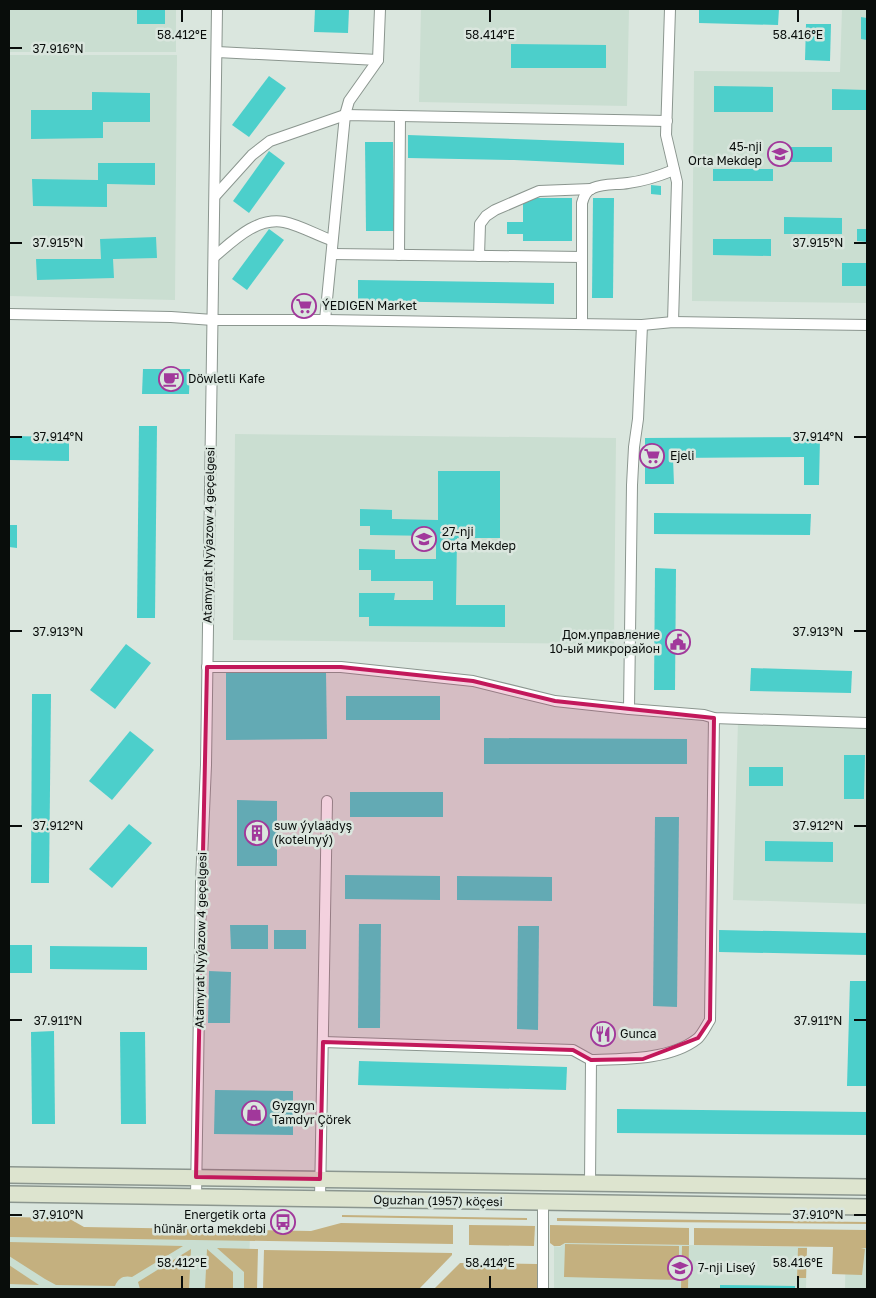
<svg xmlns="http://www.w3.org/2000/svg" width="876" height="1298" font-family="'Golos Text',sans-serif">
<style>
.built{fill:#caded1}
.green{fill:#c4b07f}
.building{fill:#4ccfcb}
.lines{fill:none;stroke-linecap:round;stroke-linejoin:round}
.minor-casing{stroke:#8b968f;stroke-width:12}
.secondary-casing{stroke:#8b968f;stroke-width:18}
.minor{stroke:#fff;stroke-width:10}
.secondary{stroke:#dde4cf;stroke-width:15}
.marked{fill:#c2185b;fill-opacity:0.2;stroke:#c2185b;stroke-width:4;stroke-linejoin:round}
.ticks{fill:none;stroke:#090d0b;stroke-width:2}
.labels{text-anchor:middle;stroke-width:5;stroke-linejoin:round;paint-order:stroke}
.poi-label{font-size:12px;fill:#090d0b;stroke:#dae6de;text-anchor:start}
.street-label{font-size:12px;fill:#090d0b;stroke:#dae6de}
.ticks-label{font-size:12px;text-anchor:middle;fill:#090d0b;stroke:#dae6de;stroke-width:5;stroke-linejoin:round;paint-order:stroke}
</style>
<rect width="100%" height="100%" fill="#dae6de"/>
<!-- built -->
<g class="built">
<rect x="9" y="9" width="167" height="43"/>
<polygon points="421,9 629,9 627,106 419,102"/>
<polygon points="842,9 867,9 867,303 692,301 694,71 840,72"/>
<polygon points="9,55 177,55 175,300 9,296"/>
<polygon points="235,434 616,438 614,644 233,640"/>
<polygon points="738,721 867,724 867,904 733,900"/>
<polygon points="9,1231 250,1237 248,1289 9,1289"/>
<polygon points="846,1234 867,1234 867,1289 845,1289"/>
<polygon points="565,1243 807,1247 806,1289 554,1289 554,1246 560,1247"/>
</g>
<!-- green -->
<g class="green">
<polygon points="342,1215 527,1218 527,1220 342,1217"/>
<polygon points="9,1217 68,1218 84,1227 311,1231 341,1223 453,1225 453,1244 9,1237"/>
<polygon points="557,1218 867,1222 867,1224 557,1221"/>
<polygon points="469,1225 535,1226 534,1246 469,1245"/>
<polygon points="550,1225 689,1228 689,1245 565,1243 560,1246 554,1246 550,1243"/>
<polygon points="694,1228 867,1230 867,1248 861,1248 865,1249 862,1275 832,1274 833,1247 694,1245"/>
<path d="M9,1242L183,1246L132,1277C124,1275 118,1278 115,1286L56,1285L45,1279L9,1256Z"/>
<polygon points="565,1244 679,1246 679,1280 564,1277"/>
<polygon points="682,1246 689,1246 688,1289 681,1289"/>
<polygon points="217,1248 258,1249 257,1289 244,1289 244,1272"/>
<polygon points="798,1248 807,1248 806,1278 797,1278"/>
<polygon points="191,1249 189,1289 140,1289 138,1282"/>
<polygon points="207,1249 233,1272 233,1289 205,1289"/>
<polygon points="264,1250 452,1253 452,1255 419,1289 263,1289"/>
<polygon points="460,1263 537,1264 537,1289 434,1289"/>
<polygon points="9,1265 39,1285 9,1284"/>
</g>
<!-- building -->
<g class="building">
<rect x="137" y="9" width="28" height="15"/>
<polygon points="315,9 349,9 348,33 314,32"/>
<polygon points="699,9 779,9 778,25 699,23"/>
<polygon points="861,17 867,18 867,40 861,39"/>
<polygon points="806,24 831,24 830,61 805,60"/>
<polygon points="511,44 606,45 606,68 511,68"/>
<polygon points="269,76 286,88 249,137 232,125"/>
<polygon points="714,86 773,87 773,112 714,112"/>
<polygon points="832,89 867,90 867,110 832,110"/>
<polygon points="92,92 150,93 150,122 103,122 103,138 31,139 31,110 92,110"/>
<polygon points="408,135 624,143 624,165 514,160 408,158"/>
<polygon points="365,142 393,142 394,231 366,231"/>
<polygon points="785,147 832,147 832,162 784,162"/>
<polygon points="269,151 285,163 249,213 233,201"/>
<polygon points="98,163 155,163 155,185 107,184 107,207 33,206 32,179 98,180"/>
<rect x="713" y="169" width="60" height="12"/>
<polygon points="651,185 661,186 661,195 651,194"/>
<polygon points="523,198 572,198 572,241 523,241 523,234 507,234 507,222 523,222"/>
<polygon points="593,198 614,198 613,298 592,298"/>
<polygon points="784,217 842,218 842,234 784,234"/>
<polygon points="269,229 284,240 247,290 232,279"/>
<polygon points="857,229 867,229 867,242 857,241"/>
<polygon points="156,237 157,258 113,259 114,278 37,280 36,259 101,259 100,239"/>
<polygon points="713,239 771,239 771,256 713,255"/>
<rect x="842" y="263" width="25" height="23"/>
<polygon points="358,280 554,283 554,304 358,301"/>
<polygon points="143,369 190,369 189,394 142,394"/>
<polygon points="139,426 157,426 155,618 137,618"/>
<polygon points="9,436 69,437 69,461 9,460"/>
<polygon points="820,437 819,485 804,485 804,457 673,458 674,484 645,484 645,438"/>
<polygon points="438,471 500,471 500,538 457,538 456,605 505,605 505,627 369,626 369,617 359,617 359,593 395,593 394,600 433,600 433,581 371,581 371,570 359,570 359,549 395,550 395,559 436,559 436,536 370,535 370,526 360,526 360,509 392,510 392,519 438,520"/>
<polygon points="654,513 811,514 810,535 654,534"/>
<polygon points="9,525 17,525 17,548 9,547"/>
<polygon points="655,568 676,569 675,690 654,690"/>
<polygon points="126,644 151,663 115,709 90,690"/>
<polygon points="751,668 852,671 851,693 750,691"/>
<polygon points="326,672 327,739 226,740 226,673"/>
<polygon points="32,694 51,694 49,883 31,883"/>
<rect x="346" y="696" width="94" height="24"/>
<polygon points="130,731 154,750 112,800 89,781"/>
<polygon points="484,738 687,739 687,764 484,764"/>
<polygon points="844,755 865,755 864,799 844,799"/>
<rect x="749" y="767" width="34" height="19"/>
<rect x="350" y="792" width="93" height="25"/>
<polygon points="237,800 277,801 277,866 237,866"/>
<polygon points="655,817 679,817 677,1007 653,1006"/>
<polygon points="129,824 152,843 112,888 89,869"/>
<polygon points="765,841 833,842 833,862 765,861"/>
<polygon points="345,875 440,876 440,900 345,899"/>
<polygon points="457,876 552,877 552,901 457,900"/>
<polygon points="359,924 381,924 380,1028 358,1028"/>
<polygon points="230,925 268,925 268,949 231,949"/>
<polygon points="518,926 539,926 538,1030 517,1029"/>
<rect x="274" y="930" width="32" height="19"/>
<polygon points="719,930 867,933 867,955 719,952"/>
<rect x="9" y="945" width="23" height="28"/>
<polygon points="50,946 147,947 147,970 50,969"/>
<polygon points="209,971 231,972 230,1023 208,1023"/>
<polygon points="850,981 867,981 867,1086 847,1086"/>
<polygon points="54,1031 55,1124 32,1124 31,1032"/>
<polygon points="120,1032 145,1032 146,1124 121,1124"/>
<polygon points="359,1061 567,1067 566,1090 358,1085"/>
<polygon points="215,1090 293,1091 293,1135 214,1134"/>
<polygon points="617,1109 867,1112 867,1135 617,1133"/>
<polygon points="720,1285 795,1286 795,1289 720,1289"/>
</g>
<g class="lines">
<defs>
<g id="minor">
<polyline points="670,9 666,135 677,182 673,322"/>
<polyline points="217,52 378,60"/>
<polyline points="215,196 252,155 270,141 345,115 667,121"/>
<polyline points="332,254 582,257 582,324"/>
<polyline points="399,255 400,116"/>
<polyline points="479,256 480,224 486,216 495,210 539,191 591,189"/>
<path d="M214,257C233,241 256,217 284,222C299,225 317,235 331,240"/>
<path d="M582,257V203C584,196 586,191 593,188C604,183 617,185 628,183C645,181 659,176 674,170"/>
<polyline points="9,314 171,317 213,320 325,320 642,325 673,322 867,325"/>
<polyline points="325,320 345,115 349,101 378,60 380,9"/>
<polyline points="642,325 638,419 634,447 632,485 629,709 704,715 714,718 867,723"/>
<polyline points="207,667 341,667 473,681 555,701 629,709"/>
<polyline points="323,1042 573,1050 591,1060"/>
<path d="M590,1183L591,1060C624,1059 670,1060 697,1039C702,1035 706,1026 710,1020L714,718"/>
<polyline points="196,1197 201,882 206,765 217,9"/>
<polyline points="320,1199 327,801"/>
<polyline points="543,1289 543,1202"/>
</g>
<g id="secondary">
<polyline points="9,1175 867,1187"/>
<polyline points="9,1194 867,1207"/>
</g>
</defs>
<!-- minor casing -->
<use href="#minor" class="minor-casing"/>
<!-- secondary casing -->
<use href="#secondary" class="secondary-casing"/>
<!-- minor -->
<use href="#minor" class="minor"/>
<!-- secondary -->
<use href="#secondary" class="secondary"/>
</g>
<!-- marked area -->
<path class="marked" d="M207,667H341L473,681L555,701L714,718L710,1020L698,1038L643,1059L591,1060L573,1050L323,1042L320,1179L196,1177Z"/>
<!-- ticks -->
<path class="ticks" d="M182,10V22M490,10V22M798,10V22M10,48H22M10,243H22M854,243H866M10,437H22M854,437H866M10,631H22M854,631H866M10,826H22M854,826H866M10,1020H22M854,1020H866M10,1215H22M854,1215H866M182,1276V1288M490,1276V1288M798,1276V1288"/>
<!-- icons -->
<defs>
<symbol id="school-ring" viewBox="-11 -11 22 22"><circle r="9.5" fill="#dae6de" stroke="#a1389b" stroke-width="1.5"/><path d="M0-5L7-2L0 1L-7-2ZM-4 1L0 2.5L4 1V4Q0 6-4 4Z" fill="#a1389b"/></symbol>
<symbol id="supermarket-ring" viewBox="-11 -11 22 22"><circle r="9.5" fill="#dae6de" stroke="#a1389b" stroke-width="1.5"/><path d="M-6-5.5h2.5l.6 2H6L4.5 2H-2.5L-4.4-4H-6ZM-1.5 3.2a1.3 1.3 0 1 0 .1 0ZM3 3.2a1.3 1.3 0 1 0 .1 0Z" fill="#a1389b"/></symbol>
<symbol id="cafe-ring" viewBox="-11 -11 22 22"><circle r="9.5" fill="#dae6de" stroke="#a1389b" stroke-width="1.5"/><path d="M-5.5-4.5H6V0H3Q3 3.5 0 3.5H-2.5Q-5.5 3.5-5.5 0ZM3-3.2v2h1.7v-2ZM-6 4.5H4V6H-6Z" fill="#a1389b"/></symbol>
<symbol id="civic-ring" viewBox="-11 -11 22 22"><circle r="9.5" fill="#dae6de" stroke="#a1389b" stroke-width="1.5"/><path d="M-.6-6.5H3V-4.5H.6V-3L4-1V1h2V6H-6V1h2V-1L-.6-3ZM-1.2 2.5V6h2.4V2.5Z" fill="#a1389b"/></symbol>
<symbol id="building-ring" viewBox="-11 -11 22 22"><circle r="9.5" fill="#dae6de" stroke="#a1389b" stroke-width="1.5"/><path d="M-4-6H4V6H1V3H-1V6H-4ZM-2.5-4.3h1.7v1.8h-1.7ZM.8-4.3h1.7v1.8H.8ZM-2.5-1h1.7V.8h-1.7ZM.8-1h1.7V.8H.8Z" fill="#a1389b"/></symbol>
<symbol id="restaurant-ring" viewBox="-11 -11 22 22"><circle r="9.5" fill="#dae6de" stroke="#a1389b" stroke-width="1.5"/><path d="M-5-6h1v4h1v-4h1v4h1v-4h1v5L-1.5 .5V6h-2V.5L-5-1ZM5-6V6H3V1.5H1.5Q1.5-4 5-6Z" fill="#a1389b"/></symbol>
<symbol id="shop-ring" viewBox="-11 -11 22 22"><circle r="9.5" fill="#dae6de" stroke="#a1389b" stroke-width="1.5"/><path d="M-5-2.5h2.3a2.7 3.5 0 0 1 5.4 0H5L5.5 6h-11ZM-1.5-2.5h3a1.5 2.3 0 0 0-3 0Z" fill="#a1389b"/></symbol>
<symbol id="bus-ring" viewBox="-11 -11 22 22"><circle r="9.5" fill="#dae6de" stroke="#a1389b" stroke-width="1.5"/><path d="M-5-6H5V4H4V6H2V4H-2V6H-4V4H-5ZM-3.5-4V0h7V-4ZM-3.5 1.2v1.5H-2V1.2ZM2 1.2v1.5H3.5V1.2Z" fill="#a1389b"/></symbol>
</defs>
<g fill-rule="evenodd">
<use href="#school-ring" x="766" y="140" width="28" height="28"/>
<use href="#supermarket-ring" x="290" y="292" width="28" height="28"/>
<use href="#cafe-ring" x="157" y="365" width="28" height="28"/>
<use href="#supermarket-ring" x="638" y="442" width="28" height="28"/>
<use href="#school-ring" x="410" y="525" width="28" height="28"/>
<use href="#civic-ring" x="664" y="628" width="28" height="28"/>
<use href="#building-ring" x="243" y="819" width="28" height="28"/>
<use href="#restaurant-ring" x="589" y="1020" width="28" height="28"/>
<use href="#shop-ring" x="240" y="1099" width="28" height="28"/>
<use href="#bus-ring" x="269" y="1208" width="28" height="28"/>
<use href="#school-ring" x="666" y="1254" width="28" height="28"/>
</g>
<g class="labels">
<!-- poi labels -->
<g class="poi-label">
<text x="762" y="151" text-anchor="end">45-nji<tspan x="762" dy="14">Orta Mekdep</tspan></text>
<text x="322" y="310">ÝEDIGEN Market</text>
<text x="188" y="383">Döwletli Kafe</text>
<text x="670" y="460">Ejeli</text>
<text x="442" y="536">27-nji<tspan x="442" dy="14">Orta Mekdep</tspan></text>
<text x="660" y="639" text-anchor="end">Дом.управление<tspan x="660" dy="14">10-ый микрорайон</tspan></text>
<text x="274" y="830">suw ýylaädyş<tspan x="274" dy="14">(kotelnyý)</tspan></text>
<text x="620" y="1038">Gunca</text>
<text x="272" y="1110">Gyzgyn<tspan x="272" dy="14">Tamdyr Çörek</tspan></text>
<text x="266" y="1219" text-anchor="end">Energetik orta<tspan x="266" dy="14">hünär orta mekdebi</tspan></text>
<text x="698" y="1272">7-nji Liseý</text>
</g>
<!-- street labels -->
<g class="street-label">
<text transform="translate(209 535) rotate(-89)" y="4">Atamyrat Nyýazow 4 geçelgesi</text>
<text transform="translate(201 940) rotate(-89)" y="4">Atamyrat Nyýazow 4 geçelgesi</text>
<text transform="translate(438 1201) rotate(1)" y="4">Oguzhan (1957) köçesi</text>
</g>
</g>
<g class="ticks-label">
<text x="182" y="39">58.412°E</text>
<text x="490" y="39">58.414°E</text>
<text x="798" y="39">58.416°E</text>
<text x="58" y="53">37.916°N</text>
<text x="58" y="247">37.915°N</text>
<text x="818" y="247">37.915°N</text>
<text x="58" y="441">37.914°N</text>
<text x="818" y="441">37.914°N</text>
<text x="58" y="636">37.913°N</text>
<text x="818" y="636">37.913°N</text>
<text x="58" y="830">37.912°N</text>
<text x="818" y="830">37.912°N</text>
<text x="58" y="1025">37.911°N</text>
<text x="818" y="1025">37.911°N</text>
<text x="58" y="1219">37.910°N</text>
<text x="818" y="1219">37.910°N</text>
<text x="182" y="1267">58.412°E</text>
<text x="490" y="1267">58.414°E</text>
<text x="798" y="1267">58.416°E</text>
</g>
<!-- border -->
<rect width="876" height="1298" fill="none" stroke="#090d0b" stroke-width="20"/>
</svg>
